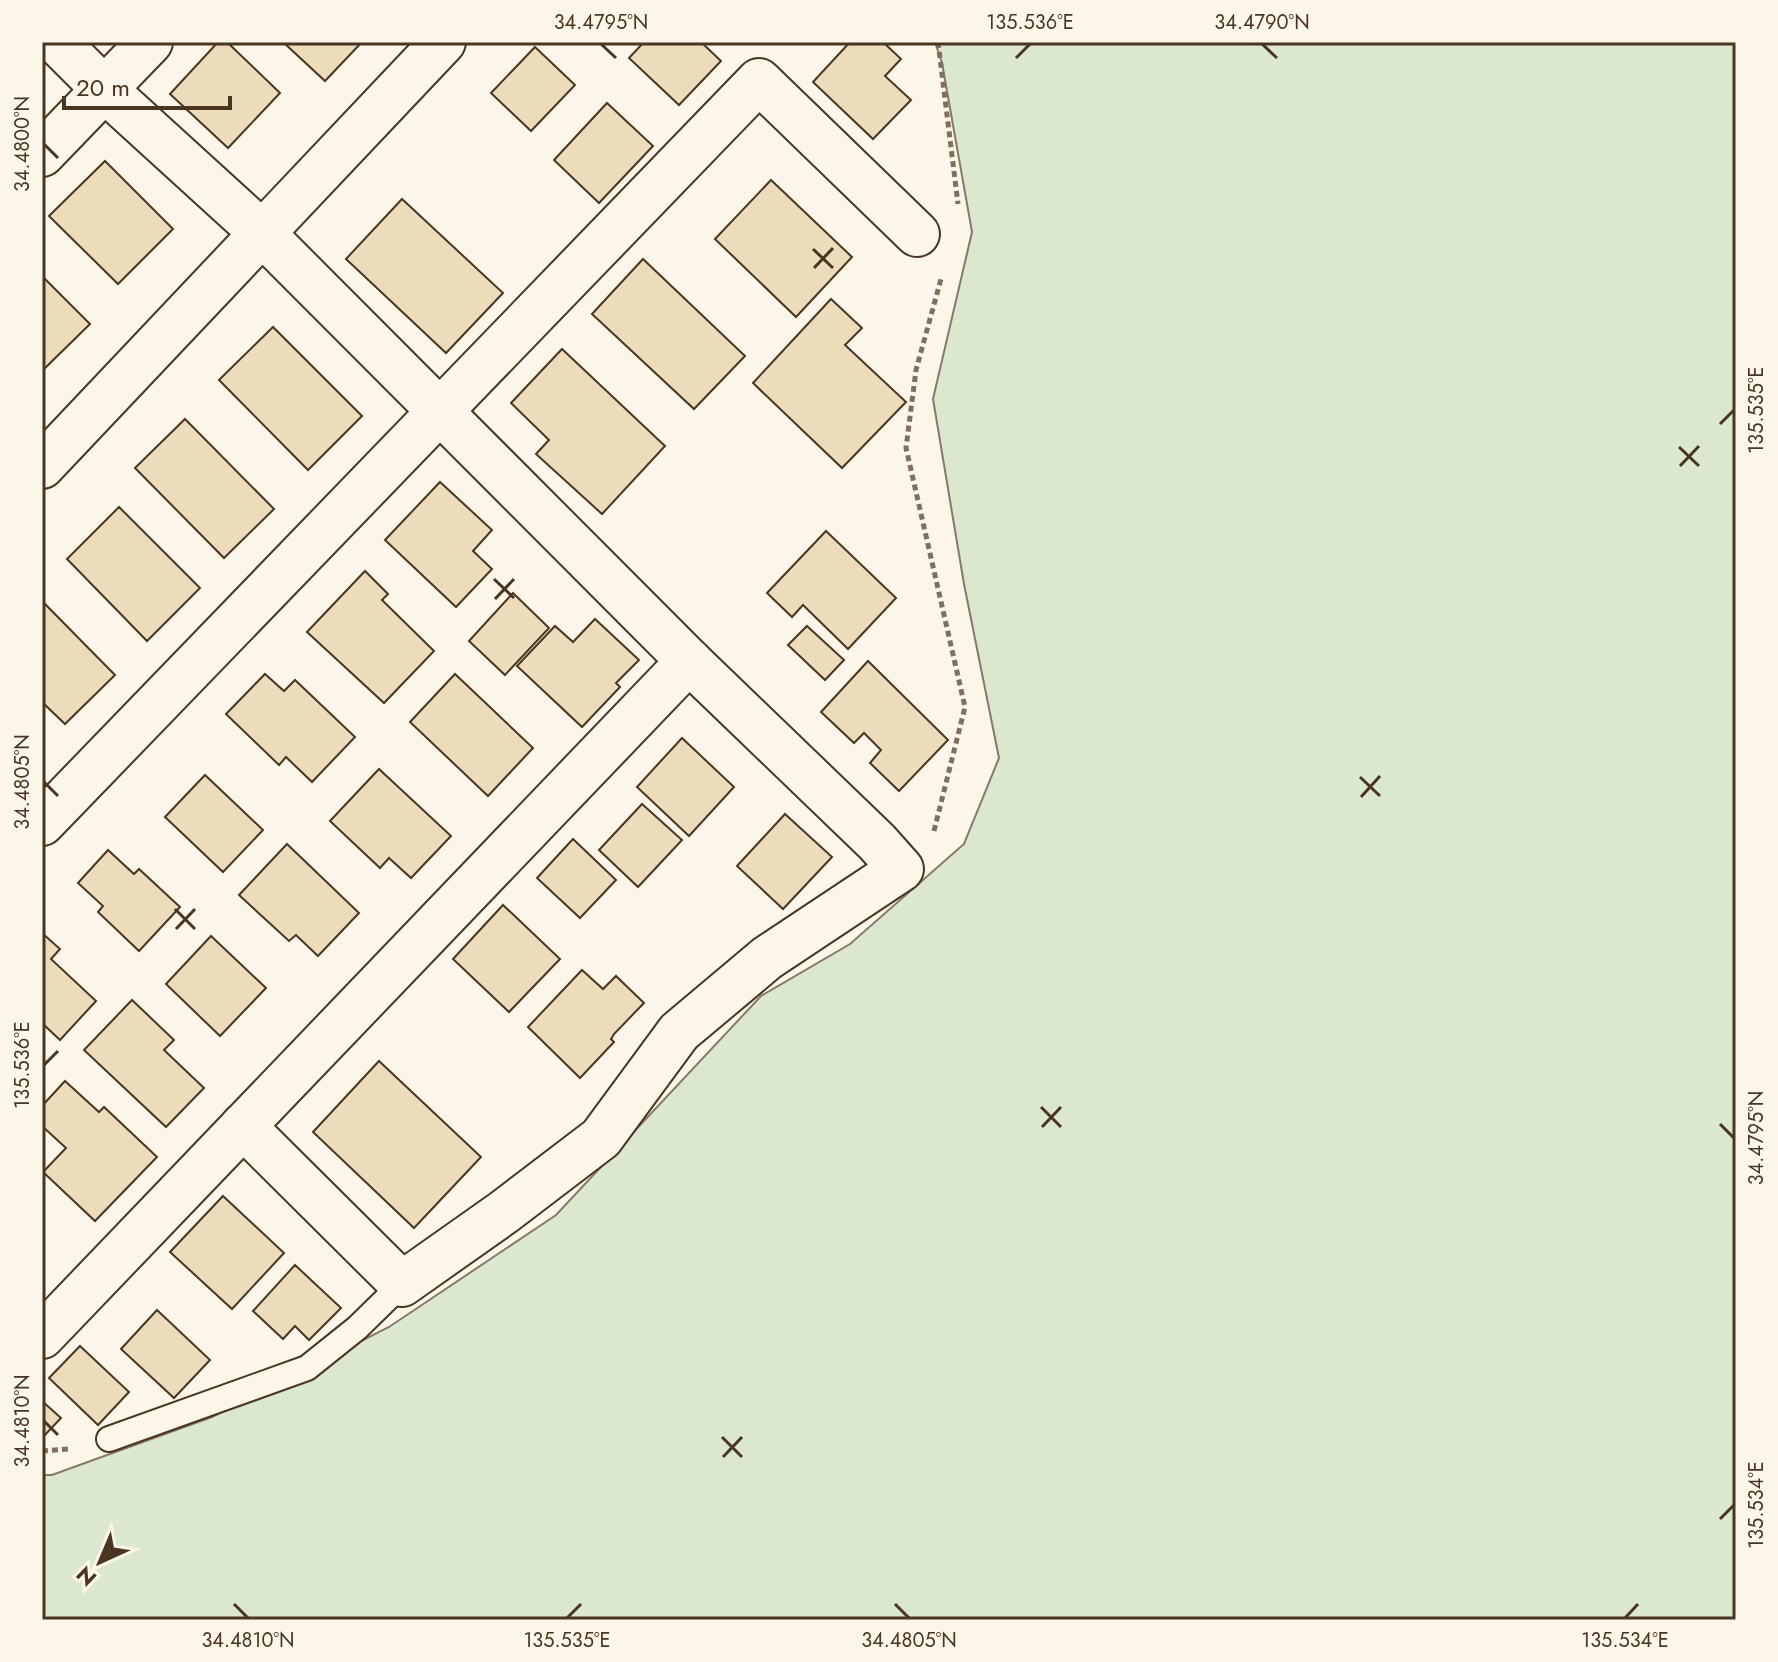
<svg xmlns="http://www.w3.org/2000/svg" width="1778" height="1662" font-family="Jost,sans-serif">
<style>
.green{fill:#dce7d0;stroke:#887966;stroke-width:2}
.building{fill:#ecdcbc;stroke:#4a3520;stroke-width:2}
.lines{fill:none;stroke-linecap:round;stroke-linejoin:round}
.service-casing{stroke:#4a3520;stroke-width:28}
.minor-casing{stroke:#4a3520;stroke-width:48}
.tertiary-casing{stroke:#4a3520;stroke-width:48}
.path{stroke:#7f6f5c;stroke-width:5;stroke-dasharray:6 4;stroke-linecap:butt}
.service{stroke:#fbf6e9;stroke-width:24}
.minor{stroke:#fbf6e9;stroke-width:44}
.tertiary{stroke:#fbf6e9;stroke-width:44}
.ticks{fill:none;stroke:#4a3520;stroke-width:3}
.neatline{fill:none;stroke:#4a3520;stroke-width:3}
.ticks-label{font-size:20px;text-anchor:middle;fill:#4a3520}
</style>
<rect width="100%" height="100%" fill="#fbf6e9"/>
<!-- green -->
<polygon class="green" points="935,42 1736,42 1736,1620 42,1620 42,1475 52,1475 212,1417 389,1327 556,1215 761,996 850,944 964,844 999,758 964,584 933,399 972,232 942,63"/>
<!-- building -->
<g class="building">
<polygon points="218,42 227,42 280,93 228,148 170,94"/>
<polygon points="283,42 362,42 325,81"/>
<polygon points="644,42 701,42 721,61 679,105 629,58"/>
<polygon points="883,42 901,59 885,76 911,100 873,139 813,82 850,42"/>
<polygon points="535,47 575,85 531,131 491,93"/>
<polygon points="607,103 653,146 599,203 554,160"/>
<polygon points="105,161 173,229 118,284 49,216"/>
<polygon points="771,180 852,257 796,317 715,239"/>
<polygon points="402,199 503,293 446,353 346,259"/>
<polygon points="643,259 745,356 694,409 592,314"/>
<polygon points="42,276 90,324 42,371"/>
<polygon points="831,299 862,328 845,345 906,402 842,468 753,383"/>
<polygon points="273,327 362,416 308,470 219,380"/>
<polygon points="562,349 665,446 602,514 536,454 549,440 511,403"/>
<polygon points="185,419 274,509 224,558 135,468"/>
<polygon points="440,482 492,530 473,551 492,569 456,607 385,540"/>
<polygon points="119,507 200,588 147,641 67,559"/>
<polygon points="826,531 896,598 848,649 803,605 792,617 767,593"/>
<polygon points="365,571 388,594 382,600 434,651 384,703 307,632"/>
<polygon points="513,593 549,628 505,675 469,641"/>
<polygon points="42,601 115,675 65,724 42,702"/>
<polygon points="595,619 639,660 616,683 620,687 582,727 517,666 555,626 573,642"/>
<polygon points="807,626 844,660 825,680 788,645"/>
<polygon points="868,661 948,740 899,791 870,763 881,750 864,733 854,743 821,712"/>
<polygon points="265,674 284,691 295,680 355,737 312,782 286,757 279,765 226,714"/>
<polygon points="455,674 533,748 488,796 410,722"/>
<polygon points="682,738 734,787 689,836 637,787"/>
<polygon points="379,769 451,836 411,878 389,858 380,868 330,821"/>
<polygon points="205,775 263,830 223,872 165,817"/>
<polygon points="642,804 682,840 638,887 599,850"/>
<polygon points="785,814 832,857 783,909 737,866"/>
<polygon points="573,839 616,880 580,918 537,878"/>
<polygon points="287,844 359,913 318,956 296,935 289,941 239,895"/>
<polygon points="108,850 134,874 139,869 180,907 139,951 98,912 103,906 78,883"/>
<polygon points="503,905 560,959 509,1012 453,959"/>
<polygon points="42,933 60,949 51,959 96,1001 60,1040 42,1023"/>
<polygon points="211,936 266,988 220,1036 166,984"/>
<polygon points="582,970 603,989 616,976 644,1003 614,1034 611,1039 614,1042 580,1078 528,1027"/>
<polygon points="132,1000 174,1040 164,1050 204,1088 166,1127 84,1050"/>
<polygon points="379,1061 481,1157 414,1228 313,1132"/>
<polygon points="65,1081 99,1112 104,1107 157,1157 95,1221 43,1172 66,1148 42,1126 42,1106"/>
<polygon points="223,1196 284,1253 232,1309 170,1252"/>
<polygon points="295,1265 341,1308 309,1340 295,1326 283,1339 253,1311"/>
<polygon points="157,1310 210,1360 174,1398 121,1349"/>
<polygon points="80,1346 129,1392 98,1425 49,1378"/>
<polygon points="42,1401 61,1418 42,1438"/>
</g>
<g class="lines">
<defs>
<polyline id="service" points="109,1439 307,1368 357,1328 402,1284"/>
<g id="minor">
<polyline points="57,42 104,89 262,233 689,661 877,842 901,869 767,958 679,1032 601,1138 504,1212 402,1284 243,1126"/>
<polyline points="42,154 150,42"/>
<polyline points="42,823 759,81 917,234"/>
<polyline points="42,1336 689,661"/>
</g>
<polyline id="tertiary" points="42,466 443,42"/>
</defs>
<!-- service casing -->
<use href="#service" class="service-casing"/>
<!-- minor casing -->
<use href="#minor" class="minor-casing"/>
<!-- tertiary casing -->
<use href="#tertiary" class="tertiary-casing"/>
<!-- path -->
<g class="path">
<polyline points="938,42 958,204"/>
<polyline points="934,831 965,707 906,448 916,370 941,279"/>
<polyline points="42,1451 69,1449"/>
</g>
<!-- service -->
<use href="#service" class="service"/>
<!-- minor -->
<use href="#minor" class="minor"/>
<!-- tertiary -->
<use href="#tertiary" class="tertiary"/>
</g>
<!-- ticks -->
<path class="ticks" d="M601,44L616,58M1262,44L1277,58M1016,58L1030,44M44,144L58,158M813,249L833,268M814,268L833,248M1720,424L1734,410M1679,447L1699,466M1680,466L1699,446M494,579L514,598M495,599L514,579M1360,777L1380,796M44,782L58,796M1361,797L1380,776M175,909L195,929M176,929L195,909M44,1065L58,1051M1041,1107L1061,1127M1720,1124L1734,1138M1042,1127L1061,1107M44,1421L58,1435M722,1437L742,1457M723,1457L742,1437M1720,1519L1734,1505M234,1604L248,1618M895,1604L909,1618M567,1618L581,1604M1625,1618L1638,1604"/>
<!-- border -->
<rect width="1778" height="1662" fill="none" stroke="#fbf6e9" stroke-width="88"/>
<!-- north arrow -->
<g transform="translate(100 1562) rotate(224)" stroke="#fbf6e9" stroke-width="6" paint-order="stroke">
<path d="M0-6L14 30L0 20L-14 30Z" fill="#4a3520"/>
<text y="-12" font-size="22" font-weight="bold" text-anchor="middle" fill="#4a3520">N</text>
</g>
<!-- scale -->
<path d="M64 96v12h166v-12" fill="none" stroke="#4a3520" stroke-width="4"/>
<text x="76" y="96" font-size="24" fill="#4a3520" stroke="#fbf6e9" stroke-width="6" paint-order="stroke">20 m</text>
<rect x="44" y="44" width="1690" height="1574" class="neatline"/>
<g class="ticks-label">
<text x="601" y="29">34.4795°N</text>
<text x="1030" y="29">135.536°E</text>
<text x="1262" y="29">34.4790°N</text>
<text transform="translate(22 144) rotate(-90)" y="7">34.4800°N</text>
<text transform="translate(1756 410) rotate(-90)" y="7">135.535°E</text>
<text transform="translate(22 782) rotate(-90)" y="7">34.4805°N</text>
<text transform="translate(22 1065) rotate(-90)" y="7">135.536°E</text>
<text transform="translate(1756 1138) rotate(-90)" y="7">34.4795°N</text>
<text transform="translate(22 1421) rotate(-90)" y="7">34.4810°N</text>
<text transform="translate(1756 1505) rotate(-90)" y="7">135.534°E</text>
<text x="248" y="1647">34.4810°N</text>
<text x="567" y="1647">135.535°E</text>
<text x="909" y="1647">34.4805°N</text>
<text x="1625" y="1647">135.534°E</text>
</g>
</svg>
